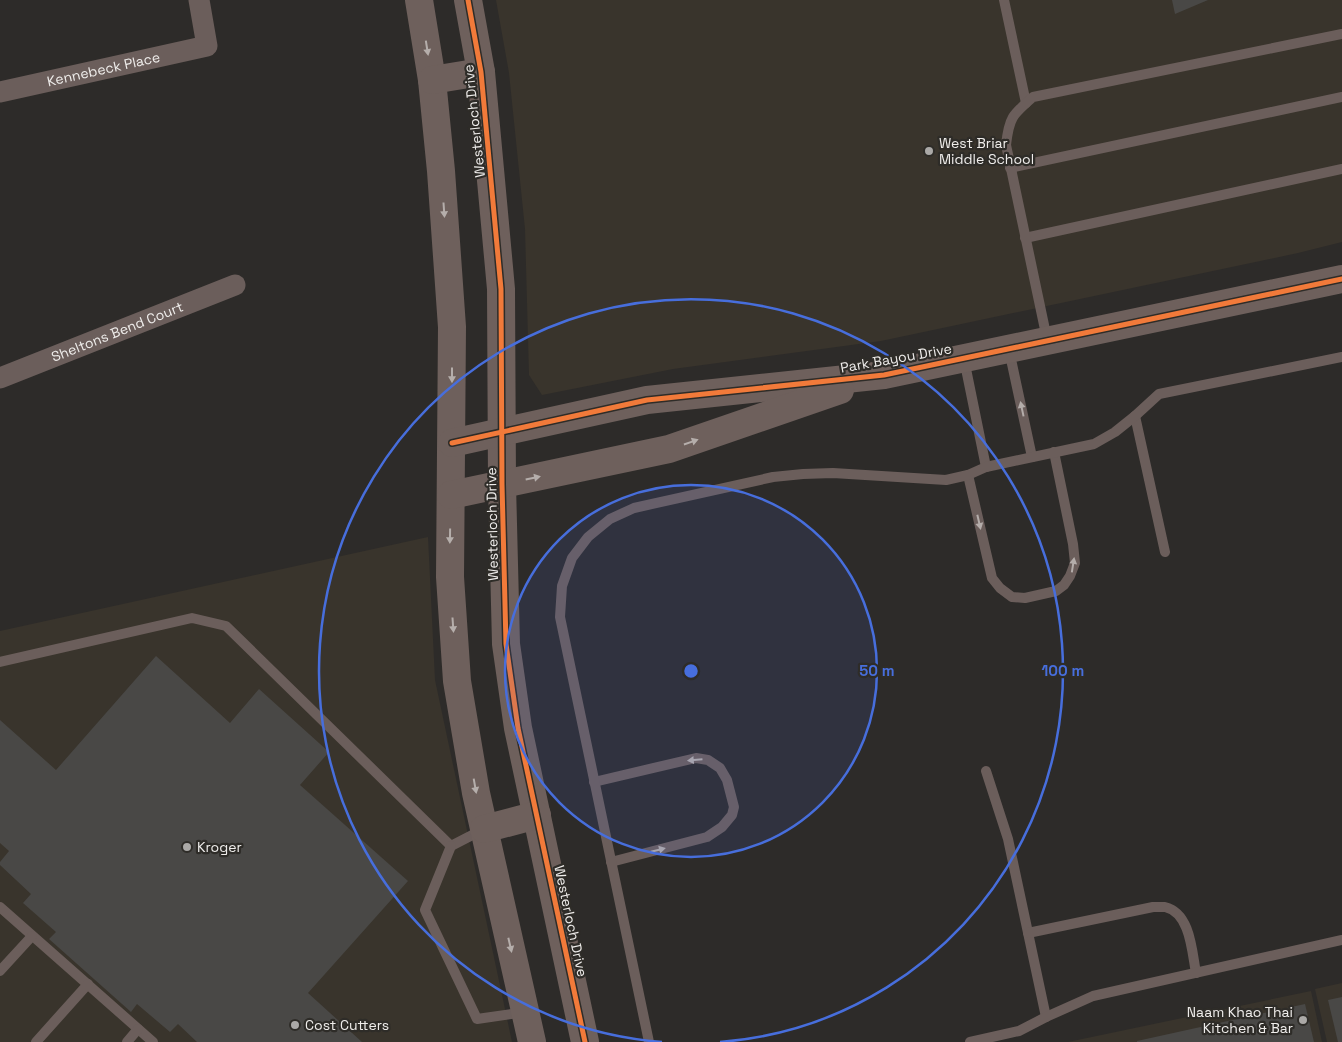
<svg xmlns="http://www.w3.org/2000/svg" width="1342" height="1042" font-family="'Space Grotesk',sans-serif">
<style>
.built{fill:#39342c}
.building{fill:#494846}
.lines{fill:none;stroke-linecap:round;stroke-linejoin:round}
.lane{stroke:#6b5e5b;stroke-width:10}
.street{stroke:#6b5e5b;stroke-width:21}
.secondary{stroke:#6e605c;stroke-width:28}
.cycleway-casing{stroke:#2e2c28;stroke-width:8}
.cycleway{stroke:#f17a3a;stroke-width:5}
.oneway{fill:#b5aeab}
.oneway2{fill:#b4adaa}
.ring{fill:none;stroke:#476edc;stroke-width:2.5}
.poi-dot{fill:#aba9a7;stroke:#2e2c28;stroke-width:2}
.labels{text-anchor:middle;stroke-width:4.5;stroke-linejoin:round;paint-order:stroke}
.street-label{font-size:14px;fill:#efedeb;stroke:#2e2c28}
.poi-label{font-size:14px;fill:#efedeb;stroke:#2e2c28;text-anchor:start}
.centre{fill:#476edc;stroke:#2e2c28;stroke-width:2.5}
.ring-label{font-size:15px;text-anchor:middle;font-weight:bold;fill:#476edc;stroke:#2e2c28;stroke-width:4.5;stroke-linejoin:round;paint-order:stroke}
</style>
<rect width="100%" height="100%" fill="#2d2b29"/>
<!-- built -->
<g class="built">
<polygon points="496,0 1342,0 1342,242 1298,253 881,341 673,369 542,395 529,375 525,229 509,73"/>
<polygon points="428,537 435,680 512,1042 0,1042 0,631"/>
<polygon points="1342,983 1342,1042 1327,1042 1315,989"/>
<polygon points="1311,991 1322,1042 1068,1042"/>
</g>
<!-- building -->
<g class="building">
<polygon points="1172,0 1208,0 1175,14"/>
<polygon points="156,656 230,723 259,689 329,752 300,785 408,881 308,993 362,1042 197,1042 178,1024 170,1032 137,1004 131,1012 49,939 56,932 23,903 31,894 0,865 0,862 9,851 0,843 0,720 56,770"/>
<polygon points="1342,997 1342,1042 1338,1042 1328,1000"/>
<polygon points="1305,1004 1314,1042 1137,1042 1137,1041"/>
</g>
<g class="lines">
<!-- lane -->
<g class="lane">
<polyline points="1004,0 1026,103"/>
<polyline points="1010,168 1342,97"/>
<polyline points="1025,238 1342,169"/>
<path d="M1047,339L1006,145C1009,118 1012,115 1033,97L1342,34"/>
<polyline points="1009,350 1032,457"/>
<polyline points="964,359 986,467"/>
<polyline points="1135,416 1165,552"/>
<polyline points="968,475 992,578 1000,588 1012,597 1025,598 1056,591 1064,585 1070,576 1075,563 1073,544 1054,452"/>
<polyline points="0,662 192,618 226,626 451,846 482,830"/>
<polyline points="986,771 1008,839 1046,1017"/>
<polyline points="594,782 696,758 708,760 720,768 727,780 734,807 732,815 722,827 707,837 611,862"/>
<polyline points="451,846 425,910 477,1019 525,1012"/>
<polyline points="0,907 153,1042"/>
<path d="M1028,933L1153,907C1157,907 1162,907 1165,907C1191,913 1192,953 1196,973"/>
<polyline points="0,971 32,936"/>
<polyline points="36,1042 88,984"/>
<polyline points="127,1042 138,1029"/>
<polyline points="649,1042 560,617 562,586 572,558 588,537 610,519 634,508 773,477 803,474 833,473 946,480 968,475 986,467 1094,444 1115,432 1135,416 1159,394 1342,357"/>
<polyline points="970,1042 1019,1031 1046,1017 1093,996 1342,940"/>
</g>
<!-- street -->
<g class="street">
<path id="s1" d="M0,92L207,46L199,0"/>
<path id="s2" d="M0,378L235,285"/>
</g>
<!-- secondary -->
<g class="secondary">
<polyline points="419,0 432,80 441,171 452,327 450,577 457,681 476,793 532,1042"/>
<polyline points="468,0 481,72 501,289 502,484 506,644 518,728 585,1042"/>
<polyline points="432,80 481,72"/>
<polyline points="452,443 647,400 884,375 1342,279"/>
<polyline points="451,495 669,449 840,390"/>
<polyline points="484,829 537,815"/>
</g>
<defs>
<g id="cycleway">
<polyline points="468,0 481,72 501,289 502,484 506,644 518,728 585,1042"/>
<polyline points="452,443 647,400 884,375 1342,279"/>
</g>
</defs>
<!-- cycleway casing -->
<use href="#cycleway" class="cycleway-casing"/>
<!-- cycleway -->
<use href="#cycleway" class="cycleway"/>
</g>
<!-- one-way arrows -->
<defs><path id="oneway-solid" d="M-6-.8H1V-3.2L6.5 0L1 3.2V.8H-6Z" transform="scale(1.25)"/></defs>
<g class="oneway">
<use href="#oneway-solid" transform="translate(427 48) rotate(81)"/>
<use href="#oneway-solid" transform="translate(444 210) rotate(86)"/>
<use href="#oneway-solid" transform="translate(452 375) rotate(90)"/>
<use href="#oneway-solid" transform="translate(691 442) rotate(-19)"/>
<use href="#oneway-solid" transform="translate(533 478) rotate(-12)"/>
<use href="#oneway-solid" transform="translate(450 536) rotate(91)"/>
<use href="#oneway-solid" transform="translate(453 625) rotate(86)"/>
<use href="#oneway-solid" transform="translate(475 786) rotate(80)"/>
<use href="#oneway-solid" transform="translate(510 945) rotate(77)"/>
</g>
<g class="oneway2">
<use href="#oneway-solid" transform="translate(1022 409) rotate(-102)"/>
<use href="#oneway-solid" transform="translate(979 522) rotate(77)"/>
<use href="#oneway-solid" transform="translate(1073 565) rotate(-81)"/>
<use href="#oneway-solid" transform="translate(695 760) rotate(175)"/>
<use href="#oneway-solid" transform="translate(658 850) rotate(-14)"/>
</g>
<!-- distance rings -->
<circle cx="691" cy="671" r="186" fill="#476edc" fill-opacity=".12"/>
<g class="ring">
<circle cx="691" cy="671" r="186"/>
<path d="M662 1042A372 372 0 1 1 720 1042"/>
</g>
<!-- markers -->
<g class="poi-dot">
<circle cx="929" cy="151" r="5"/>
<circle cx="187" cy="847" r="5"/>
<circle cx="1303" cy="1020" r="5"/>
<circle cx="295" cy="1025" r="5"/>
</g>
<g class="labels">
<!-- street labels -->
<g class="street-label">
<text dy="5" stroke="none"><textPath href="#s1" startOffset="106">Kennebeck Place</textPath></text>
<text transform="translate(474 121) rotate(-96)" y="5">Westerloch Drive</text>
<text dy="5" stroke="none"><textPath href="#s2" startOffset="126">Sheltons Bend Court</textPath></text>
<text transform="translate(896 358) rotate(-10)" y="5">Park Bayou Drive</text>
<text transform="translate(492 524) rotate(-91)" y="5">Westerloch Drive</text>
<text transform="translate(571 921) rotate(78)" y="5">Westerloch Drive</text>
</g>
<!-- poi labels -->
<g class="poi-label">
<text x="939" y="148">West Briar<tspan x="939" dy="16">Middle School</tspan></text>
<text x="197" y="852">Kroger</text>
<text x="1293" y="1017" text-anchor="end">Naam Khao Thai<tspan x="1293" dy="16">Kitchen &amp; Bar</tspan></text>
<text x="305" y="1030">Cost Cutters</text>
</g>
</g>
<circle cx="691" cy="671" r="8" class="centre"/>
<g class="ring-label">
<text x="877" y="676">50 m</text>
<text x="1063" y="676">100 m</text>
</g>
</svg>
